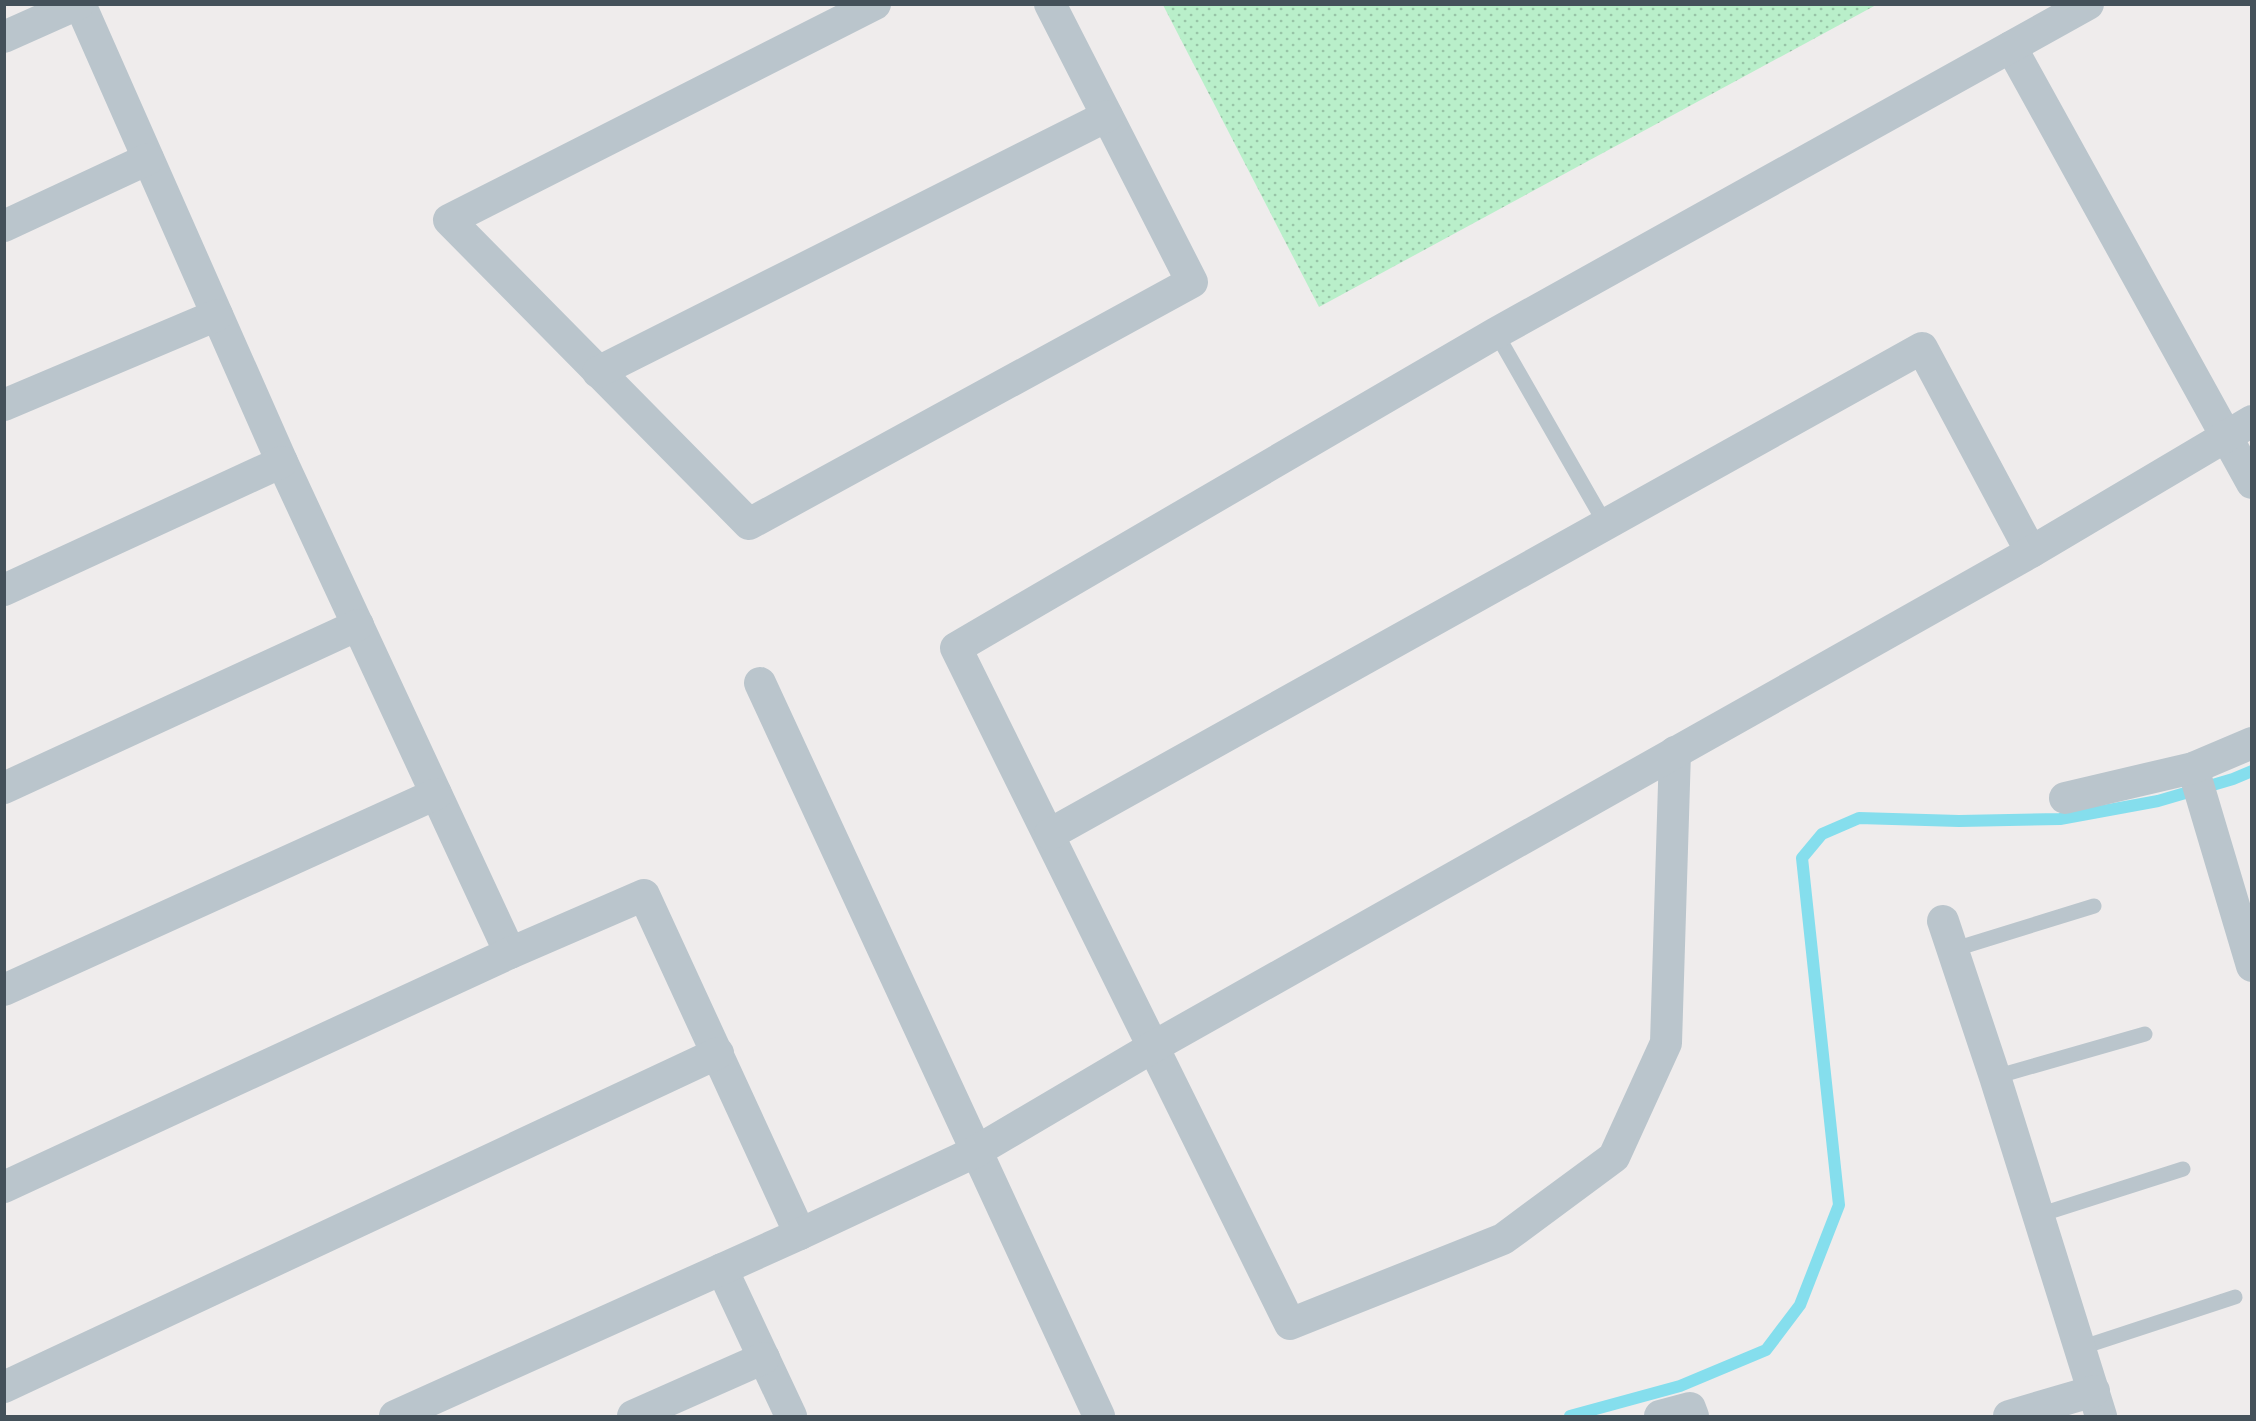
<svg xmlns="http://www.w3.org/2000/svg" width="2256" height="1421" font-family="'Fira Sans',sans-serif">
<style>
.green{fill:url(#green-dots)}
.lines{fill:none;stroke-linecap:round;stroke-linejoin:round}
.stream{stroke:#85deed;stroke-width:12}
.lane{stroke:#bac5cc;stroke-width:15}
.street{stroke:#bac5cc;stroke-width:32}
</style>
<defs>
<pattern id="green-dots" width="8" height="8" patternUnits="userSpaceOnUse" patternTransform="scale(1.5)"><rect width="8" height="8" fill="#b9efca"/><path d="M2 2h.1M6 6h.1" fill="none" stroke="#98c4a7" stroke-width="1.8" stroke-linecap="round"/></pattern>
</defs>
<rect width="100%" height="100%" fill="#efecec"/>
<!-- green -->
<polygon class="green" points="1163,5 1876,5 1319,307"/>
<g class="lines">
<!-- stream -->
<polyline class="stream" points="1570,1416 1680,1386 1766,1350 1800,1305 1839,1205 1802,858 1822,834 1859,818 1959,821 2060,819 2158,801 2233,779 2252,771"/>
<!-- lane -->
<g class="lane">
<polyline points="1496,333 1606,525"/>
<polyline points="1952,950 2094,906"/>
<polyline points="1995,1077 2145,1034"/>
<polyline points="2039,1215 2183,1169"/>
<polyline points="2080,1348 2235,1297"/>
</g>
<!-- street -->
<g class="street">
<polyline points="80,4 282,462 510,953"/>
<polyline points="875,4 449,220 749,524 1192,282 1050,4"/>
<polyline points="4,37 78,4"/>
<polyline points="2011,47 2252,483"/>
<polyline points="4,226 148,159"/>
<polyline points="598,372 1107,116"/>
<polyline points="4,405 217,315"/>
<polyline points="4,590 282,462"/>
<polyline points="760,683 1099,1416"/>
<polyline points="1675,752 1666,1043 1614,1157 1503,1239 1290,1324 956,648 1496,333 2088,4"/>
<polyline points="2193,768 2252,966"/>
<polyline points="4,788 358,625"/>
<polyline points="2065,798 2193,768 2252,743"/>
<polyline points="1050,834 1922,348 2031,552"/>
<polyline points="1943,921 1995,1077 2101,1416"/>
<polyline points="4,990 436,794"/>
<polyline points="4,1187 510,953 644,895 800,1234"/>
<polyline points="722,1269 791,1416"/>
<polyline points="4,1387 718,1053"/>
<polyline points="395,1416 800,1234 975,1152 1153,1047 2031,552 2252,421"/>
<polyline points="633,1416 764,1358"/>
<polyline points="1660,1416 1690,1408 1693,1416"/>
<polyline points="2009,1416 2094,1391"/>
</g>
</g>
<!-- border -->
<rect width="2256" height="1421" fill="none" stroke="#44515a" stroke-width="12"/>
</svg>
